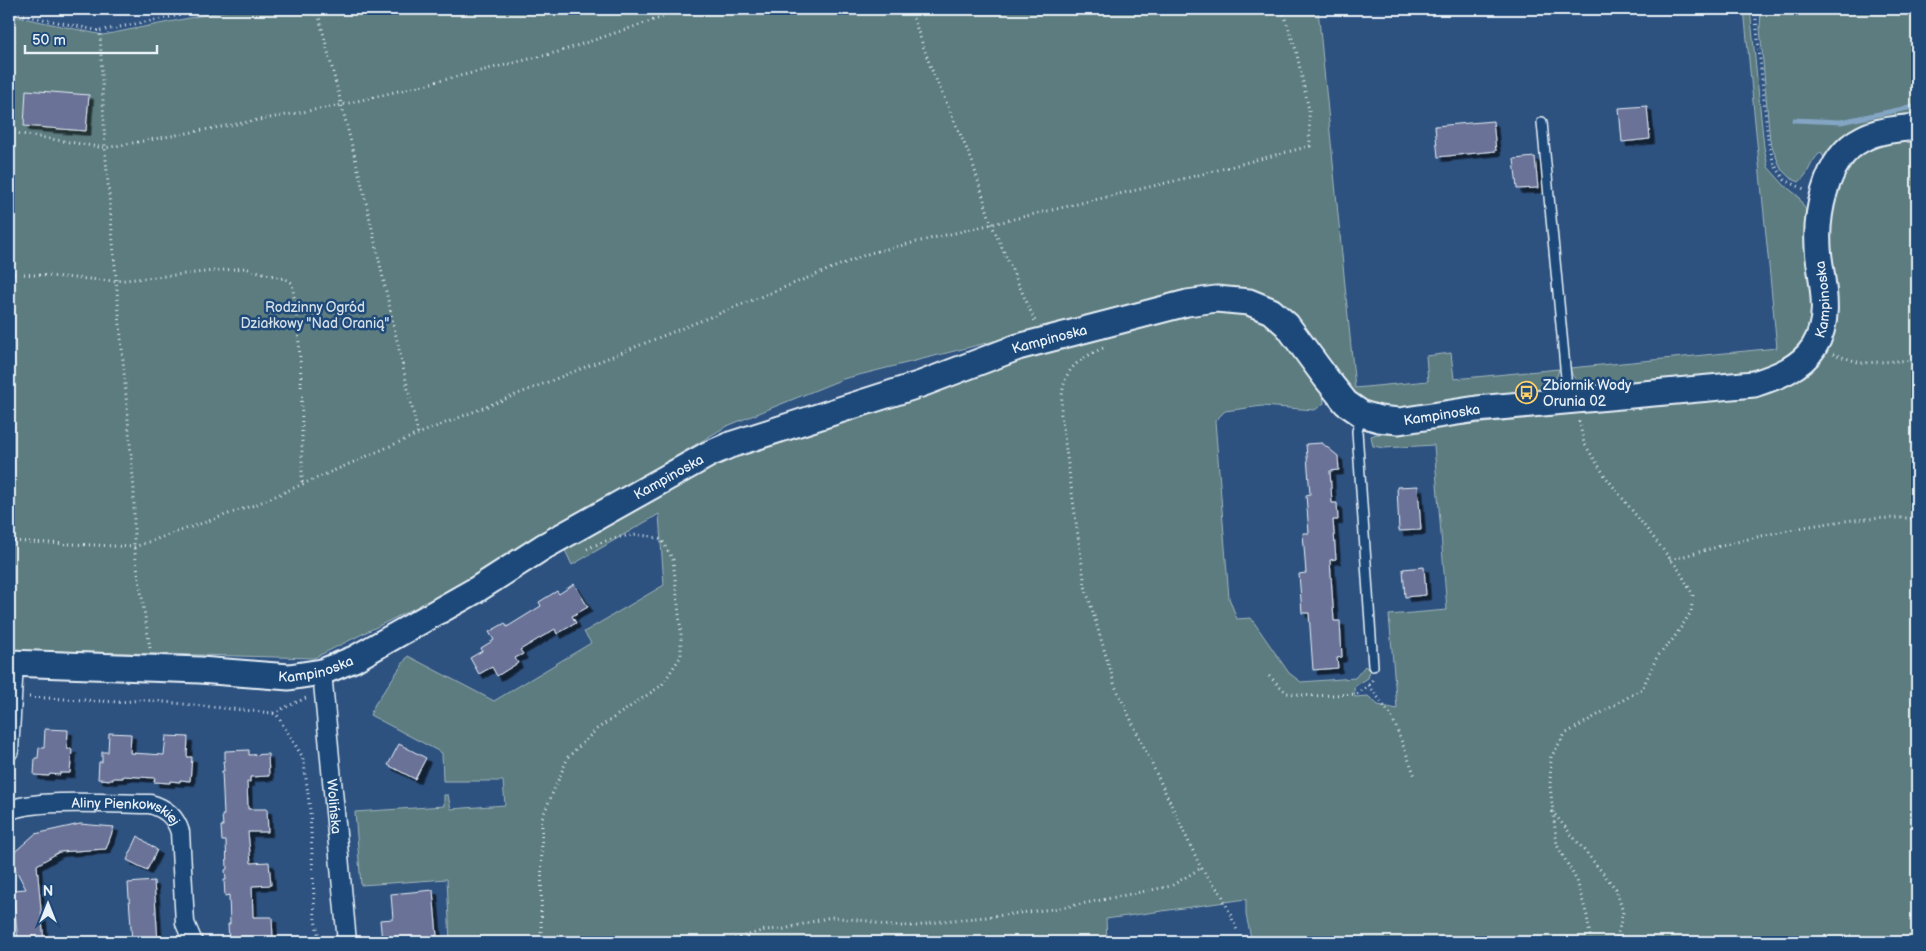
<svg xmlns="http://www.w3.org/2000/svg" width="1926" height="951" font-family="'Balsamiq Sans',sans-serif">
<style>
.green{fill:#5b7b7f;stroke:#a2b6bc}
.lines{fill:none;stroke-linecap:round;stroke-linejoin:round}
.stream{stroke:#84a5c3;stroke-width:5}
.building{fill:#6a7297;stroke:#e8f1f8;filter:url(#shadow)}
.lane-casing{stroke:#e8f1f8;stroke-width:12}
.street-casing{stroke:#e8f1f8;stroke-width:21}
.secondary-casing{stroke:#e8f1f8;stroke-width:29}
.path{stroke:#e8f1f8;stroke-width:3;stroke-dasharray:1 4;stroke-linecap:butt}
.lane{stroke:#1f4a7a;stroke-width:9}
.street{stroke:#1f4a7a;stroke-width:18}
.secondary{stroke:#1f4a7a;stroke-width:25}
.labels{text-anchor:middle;stroke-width:5;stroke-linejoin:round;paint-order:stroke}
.street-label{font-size:14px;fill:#e8f1f8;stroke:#1f4a7a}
.park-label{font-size:14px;fill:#d3dfe6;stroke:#1f4a7a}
.poi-label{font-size:14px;fill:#e8f1f8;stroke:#1f4a7a;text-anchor:start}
</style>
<defs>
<filter id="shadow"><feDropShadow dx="4.5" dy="4.5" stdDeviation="0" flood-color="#0009"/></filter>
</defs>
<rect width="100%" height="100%" fill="#2e5280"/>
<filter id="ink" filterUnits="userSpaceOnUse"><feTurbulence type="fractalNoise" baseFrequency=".02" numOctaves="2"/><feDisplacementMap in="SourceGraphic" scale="10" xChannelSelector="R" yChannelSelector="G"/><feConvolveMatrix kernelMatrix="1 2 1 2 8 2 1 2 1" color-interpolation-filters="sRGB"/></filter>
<g filter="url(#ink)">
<!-- green -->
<g class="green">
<path d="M235,9H1318L1355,388L1428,381L1426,356L1451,353L1454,379L1559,369C1556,381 1553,387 1543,395L1407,412L1363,406L1252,292L1239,288L1050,327L843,379L727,426L451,590L314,658L9,650V15L103,35Z"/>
<path d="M1744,9H1750L1764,147L1768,167L1784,185L1798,196L1808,214L1816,308L1804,341L1794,354L1767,370L1592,390C1581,385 1572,380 1570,368L1777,348Z"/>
<path d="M1761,9H1917V119L1824,161L1823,155L1820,153C1809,163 1810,173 1799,182L1790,178L1781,169L1770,141L1760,28Z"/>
<polygon points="1917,137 1917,942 1252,942 1246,915 1246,899 1106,919 1107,942 450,942 447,879 361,885 355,812 444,806 444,795 448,795 451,809 505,805 503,781 443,781 442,753 370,715 375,704 408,656 494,701 591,643 584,632 664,585 659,514 572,565 564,548 681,482 731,457 899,404 1031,356 1194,311 1225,309 1258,317 1276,330 1323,393 1324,403 1315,410 1262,406 1225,411 1215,421 1229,598 1237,619 1251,618 1289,673 1301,682 1355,678 1365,666 1370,671 1368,678 1354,687 1355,697 1368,696 1378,705 1397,709 1389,615 1447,610 1434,445 1384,448 1373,446 1371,436 1377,434 1393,434 1445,427 1745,396 1782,388 1801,375 1820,357 1827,348 1832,331 1826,231 1832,201 1850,162 1863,152 1886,142"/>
</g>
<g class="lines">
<!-- stream -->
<polyline class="stream" points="1794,120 1841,122 1917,106"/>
</g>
<!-- building -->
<g class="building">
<polygon points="26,90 89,95 86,131 24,126"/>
<polygon points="1647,106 1650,139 1622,142 1619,108"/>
<polygon points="1493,121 1496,151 1438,157 1435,126"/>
<polygon points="1535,157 1538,188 1517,189 1514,159"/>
<polygon points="1322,443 1338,456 1339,470 1330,471 1332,503 1337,503 1338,520 1333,520 1336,559 1330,560 1334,621 1340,621 1342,657 1337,658 1338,668 1313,670 1309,613 1302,613 1299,574 1306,573 1303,533 1309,533 1306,495 1310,494 1306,444"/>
<polygon points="1418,486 1421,530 1399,531 1397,487"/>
<polygon points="1424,567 1426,595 1405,597 1403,569"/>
<polygon points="574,584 588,607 572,616 576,623 557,634 555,629 520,650 523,654 515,658 518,663 497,676 492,667 479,674 470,658 482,651 481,648 494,640 489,632 505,623 507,627 541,606 539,602 557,591 559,594"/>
<polygon points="45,729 68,730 67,749 72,749 70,773 60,773 60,775 50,774 49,776 34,775 35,758 38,758 39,748 44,748"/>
<polygon points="109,733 131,734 130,753 148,754 164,755 166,736 188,737 187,757 192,757 190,781 180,780 180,782 170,781 170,783 154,782 155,778 123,776 123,778 113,778 113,780 98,779 99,762 102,762 102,752 108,752"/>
<polygon points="399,744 426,758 415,779 388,765"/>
<polygon points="249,750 249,755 268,754 269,776 250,777 250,782 247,782 248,809 267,809 268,832 248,832 251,863 269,862 271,885 252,886 253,917 272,917 273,939 254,940 255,942 229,942 228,924 230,924 229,895 225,896 224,880 226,880 225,870 227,869 226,841 222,841 221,826 223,826 222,815 224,815 222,771 224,771 223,761 225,761 225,751"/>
<polygon points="80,824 114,827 106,849 59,852 37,865 44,942 18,942 13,890 26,889 9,857 35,834"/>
<polygon points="138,836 157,850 147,870 127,860"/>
<polygon points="154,881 158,942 132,942 128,883"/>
<polygon points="433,890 437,936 382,941 380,920 393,919 391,894"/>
</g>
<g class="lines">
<defs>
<g id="lane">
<polyline points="1542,122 1568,399"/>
<polyline points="1362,415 1357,431 1373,666"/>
</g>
<g id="street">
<path id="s1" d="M322,672L347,942"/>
<polyline points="9,751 14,663"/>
<path id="s2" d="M9,811C31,798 120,804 150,804C165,808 175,816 180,832L185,923L193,942"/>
</g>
<g id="secondary">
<path id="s3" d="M9,663L200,670L289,677L322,672L354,659L398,634L476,590L543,547L709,454L730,445L921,384L1018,347L1187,303L1216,299L1249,302L1271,311L1287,325L1326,378L1346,403L1362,414L1379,419L1399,421L1477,409L1754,384C1776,377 1801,368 1814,347C1831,319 1823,288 1819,258C1814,220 1824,158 1862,139C1878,130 1899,129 1917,127"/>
</g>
</defs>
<!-- lane casing -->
<use href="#lane" class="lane-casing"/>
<!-- street casing -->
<use href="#street" class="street-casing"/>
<!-- secondary casing -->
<use href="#secondary" class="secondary-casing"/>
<!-- path -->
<g class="path">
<polyline points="317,9 364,193 418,434"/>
<polyline points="910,9 931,68 972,161 991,223 1035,321"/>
<polyline points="1755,9 1768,140 1774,164 1785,180 1804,189"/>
<polyline points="9,12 100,31"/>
<polyline points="9,132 105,148 341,105 558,52 663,17"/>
<path d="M9,273L115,281L245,268L288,280L292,283C303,351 302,416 302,484"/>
<path d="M1103,348C1067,365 1062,374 1061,414L1085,586L1115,686L1201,868L1222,895L1237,930"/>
<polyline points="1833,354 1861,363 1917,360"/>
<polyline points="1579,421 1584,443 1605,476 1679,570 1693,595 1691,612 1674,638 1657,657 1642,689 1565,734 1551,757 1550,786 1557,845 1577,881 1587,916 1591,942"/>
<polyline points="9,541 134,547 257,504 418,434 870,253 1187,178 1310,146 1309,110 1296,50 1282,9"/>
<path d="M1670,560C1727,544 1785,528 1845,521C1869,518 1893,518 1917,518"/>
<polyline points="150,648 134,547 134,490 105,148 100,31 210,9"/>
<polyline points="1269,676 1287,693 1311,696 1357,694 1369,685 1373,679"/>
<polyline points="1369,685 1392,717 1415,776"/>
<polyline points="29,697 119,702 144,700 272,713 277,715 302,756 304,763 310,810 315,920 320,942"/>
<polyline points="273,713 308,697"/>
<polyline points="1552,811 1616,889 1623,912 1616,942"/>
<path d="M541,942L542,818L568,757L597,729L662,685L681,656V632L673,560L662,540C637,530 611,537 587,549"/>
<polyline points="725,942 765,930 784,929 831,917 868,921 889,926 917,926 942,921 987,917 1061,908 1171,886 1201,868"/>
</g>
<!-- lane -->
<use href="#lane" class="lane"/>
<!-- street -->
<use href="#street" class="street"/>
<!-- secondary -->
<use href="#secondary" class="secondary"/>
</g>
</g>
<!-- icons -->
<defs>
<symbol id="bus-ring" viewBox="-11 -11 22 22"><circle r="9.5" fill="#1f4a7a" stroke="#ffd166" stroke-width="1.5"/><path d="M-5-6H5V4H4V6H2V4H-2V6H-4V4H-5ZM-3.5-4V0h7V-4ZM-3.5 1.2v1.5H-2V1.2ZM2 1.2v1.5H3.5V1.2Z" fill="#ffd166"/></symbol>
</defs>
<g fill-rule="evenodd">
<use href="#bus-ring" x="1514" y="380" width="25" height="25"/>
</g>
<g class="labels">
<!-- street labels -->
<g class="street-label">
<text dy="5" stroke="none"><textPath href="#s3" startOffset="2001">Kampinoska</textPath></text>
<text dy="5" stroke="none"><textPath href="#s3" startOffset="1118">Kampinoska</textPath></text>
<text dy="5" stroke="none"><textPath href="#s3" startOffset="1566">Kampinoska</textPath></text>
<text dy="5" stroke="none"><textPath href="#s3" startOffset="712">Kampinoska</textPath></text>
<text dy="5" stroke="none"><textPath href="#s3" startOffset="308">Kampinoska</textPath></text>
<text dy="5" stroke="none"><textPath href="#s1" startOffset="135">Wolińska</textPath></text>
<text dy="5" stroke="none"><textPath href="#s2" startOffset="120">Aliny Pienkowskiej</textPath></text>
</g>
<!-- park labels -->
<g class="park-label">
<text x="315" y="312">Rodzinny Ogród<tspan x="315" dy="16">Działkowy "Nad Oranią"</tspan></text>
</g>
<!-- poi labels -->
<g class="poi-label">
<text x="1543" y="390">Zbiornik Wody<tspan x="1543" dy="16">Orunia 02</tspan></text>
</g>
</g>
<!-- margin -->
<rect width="1926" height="951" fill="none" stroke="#1f4a7a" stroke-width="30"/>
<rect x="15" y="15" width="1896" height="921" fill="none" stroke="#e8f1f8" stroke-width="2" filter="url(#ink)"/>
<!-- north arrow -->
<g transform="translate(48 904)" stroke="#1f4a7a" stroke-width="4" paint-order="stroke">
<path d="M0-4L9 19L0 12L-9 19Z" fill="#e8f1f8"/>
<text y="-8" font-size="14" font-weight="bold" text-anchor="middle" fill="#e8f1f8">N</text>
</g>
<!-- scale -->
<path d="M25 45v8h132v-8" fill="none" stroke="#e8f1f8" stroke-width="2.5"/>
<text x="32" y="45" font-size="15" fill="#e8f1f8" stroke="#1f4a7a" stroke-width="4" paint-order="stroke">50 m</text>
</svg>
